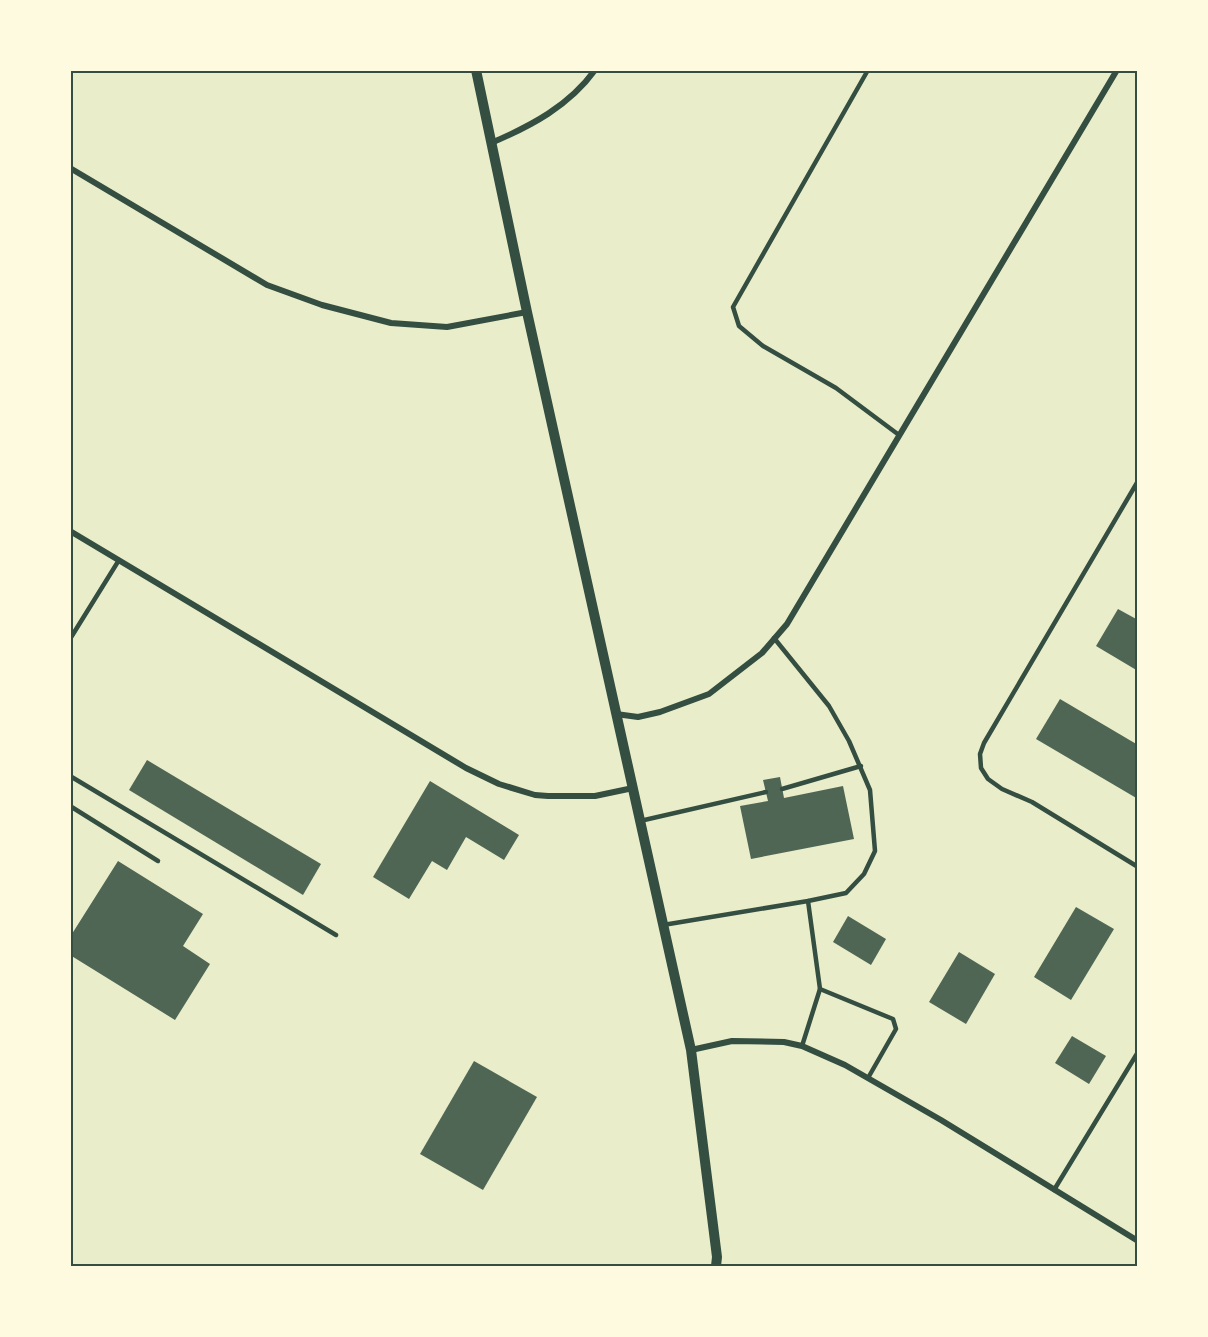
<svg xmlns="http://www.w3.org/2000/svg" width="1208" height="1337" font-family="'Titillium Web',sans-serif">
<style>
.building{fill:#4f6655}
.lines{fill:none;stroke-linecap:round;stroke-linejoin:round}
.service{stroke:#344e41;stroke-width:4.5}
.minor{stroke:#344e41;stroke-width:6}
.tertiary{stroke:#344e41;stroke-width:10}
.neatline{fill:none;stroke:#344e41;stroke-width:2}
</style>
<rect width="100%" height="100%" fill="#e9edc9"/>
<!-- building -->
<g class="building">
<polygon points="1118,609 1138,620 1138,671 1096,646"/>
<polygon points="1060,699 1138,745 1138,799 1036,739"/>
<polygon points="147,760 321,864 303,895 129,790"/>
<polygon points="780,777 784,798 843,786 854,839 751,859 740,806 768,801 763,780"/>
<polygon points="430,781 519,835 504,860 466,837 447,870 432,861 409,899 373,877"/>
<polygon points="118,861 203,914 183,946 210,964 175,1020 70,955 70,937"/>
<polygon points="1076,907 1114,929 1071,1000 1034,977"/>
<polygon points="848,916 886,939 871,965 833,942"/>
<polygon points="959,952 995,974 966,1024 929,1002"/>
<polygon points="1072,1036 1106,1056 1089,1084 1055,1063"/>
<polygon points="474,1061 537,1097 483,1190 420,1154"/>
</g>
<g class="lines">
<!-- service -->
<g class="service">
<polyline points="868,70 733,307 739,326 763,346 836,388 899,435"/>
<polyline points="1138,481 984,743 980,754 981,768 988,779 1002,789 1032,802 1138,867"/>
<polyline points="70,639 119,560"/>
<polyline points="70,776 336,935"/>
<polyline points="782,789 861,766"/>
<polyline points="70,806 158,861"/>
<polyline points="640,821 766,792"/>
<polyline points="663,925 808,901 846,893 864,874 875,851 870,790 849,741 829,706 774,638"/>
<polyline points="820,989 893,1019 896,1029 868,1078"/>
<polyline points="802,1046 820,989 808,901"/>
<polyline points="1054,1190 1138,1052"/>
</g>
<!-- minor -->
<g class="minor">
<path d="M491,143C531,126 569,106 595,70"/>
<polyline points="70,168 267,285 322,305 391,323 447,327 527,312"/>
<polyline points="70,531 466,768 499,784 535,795 548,796 595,796 633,788"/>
<polyline points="616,714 638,717 660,712 709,694 762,653 787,624 1117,70"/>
<polyline points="691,1050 732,1041 784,1042 802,1046 845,1065 941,1120 1138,1241"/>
</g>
<!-- tertiary -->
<polyline class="tertiary" points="476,70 527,312 691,1050 717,1257 716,1266"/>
</g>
<!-- border -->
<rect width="1208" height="1337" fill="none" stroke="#fefae0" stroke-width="144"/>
<rect x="72" y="72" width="1064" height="1193" class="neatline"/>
</svg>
